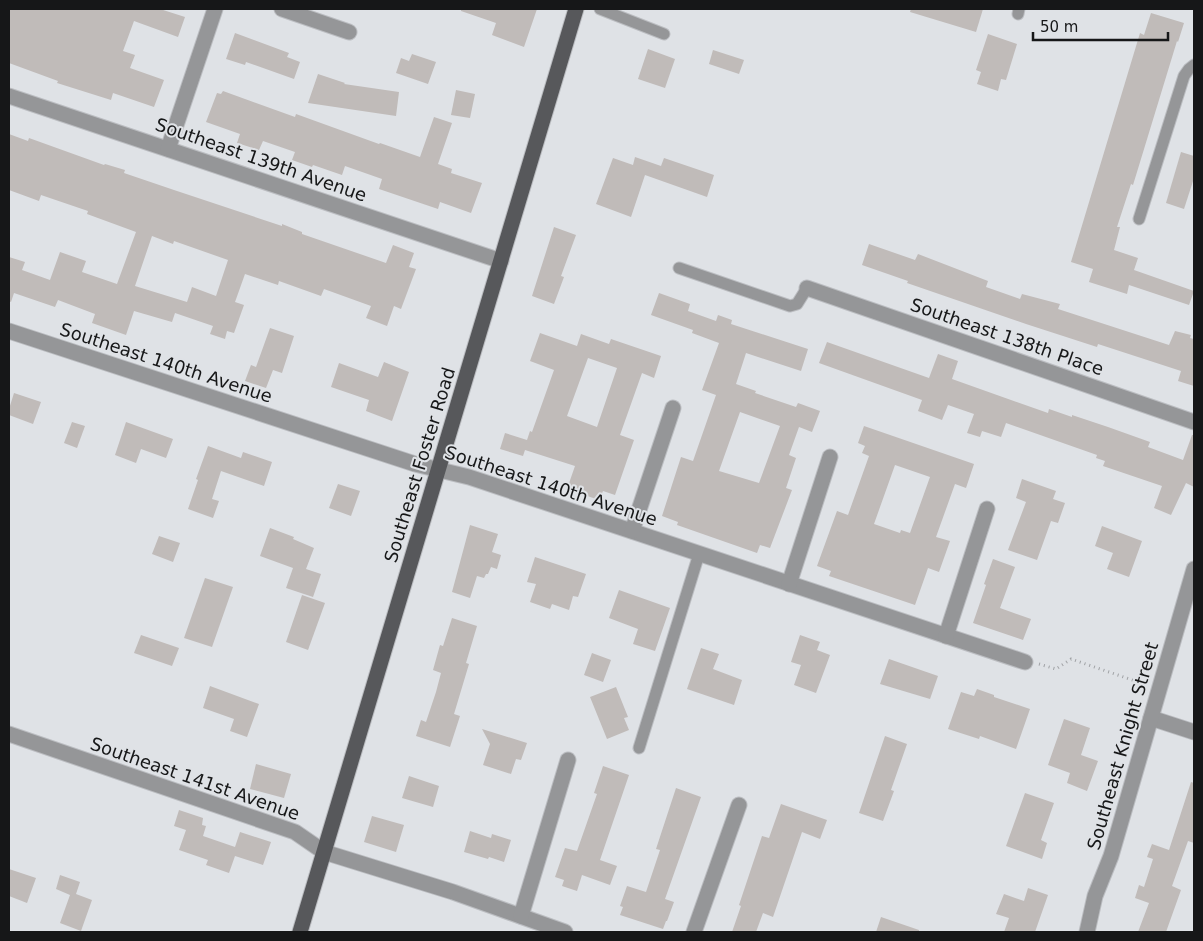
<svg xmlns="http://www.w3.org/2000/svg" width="1203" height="941" font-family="'DejaVu Sans',sans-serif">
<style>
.building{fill:#c0bbb9;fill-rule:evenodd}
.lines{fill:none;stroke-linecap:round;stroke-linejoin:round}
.lane-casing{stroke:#bbbdc1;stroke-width:13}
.street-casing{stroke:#bbbdc1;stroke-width:17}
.primary-casing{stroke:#bbbdc1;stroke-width:17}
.path{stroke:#9fa1a4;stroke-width:3;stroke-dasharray:1 4;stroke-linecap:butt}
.lane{stroke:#959698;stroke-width:11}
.street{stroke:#959698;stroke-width:15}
.primary{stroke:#57585b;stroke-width:15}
.labels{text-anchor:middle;stroke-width:4;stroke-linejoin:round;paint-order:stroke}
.street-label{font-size:18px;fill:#161718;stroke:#dfe2e6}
</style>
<rect width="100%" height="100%" fill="#dfe2e6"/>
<!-- building -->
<g class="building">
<polygon points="9,9 160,9 185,17 178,37 134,21 123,51 135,55 130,68 164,80 154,107 113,93 111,100 57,83 58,81 9,63"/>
<polygon points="461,9 537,9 524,47 492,35 496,23 461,11"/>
<polygon points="911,9 983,9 976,32 910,12"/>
<polygon points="1151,13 1184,23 1178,42 1177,41 1137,172 1133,185 1131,184 1117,227 1120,227 1114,250 1138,258 1134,270 1194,291 1189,305 1129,285 1127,294 1089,282 1093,269 1071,262 1140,33 1144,35"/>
<polygon points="235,33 289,53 287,57 300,62 294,79 246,62 245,65 226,59"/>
<polygon points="988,34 1017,44 1006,80 1001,79 998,91 977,84 981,72 976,70"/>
<polygon points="648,49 675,59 665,88 638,79"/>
<polygon points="713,50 744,60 739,74 709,64"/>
<polygon points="412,54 436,62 428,84 396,73 401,58 409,61"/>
<polygon points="318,74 345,83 344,84 399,92 396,116 308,103"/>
<polygon points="456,90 475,94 470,118 451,115"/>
<polygon points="223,91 295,117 296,114 379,144 380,143 420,157 434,117 452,123 438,164 452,169 451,173 482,183 471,213 440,202 438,209 379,189 382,179 345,166 342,175 313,165 312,167 292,160 295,152 263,141 259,150 237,143 240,134 206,122 217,93 221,94"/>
<path d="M9,134L28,141L29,138L104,165L105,164L125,170L124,173L174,190L282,226V224L302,232V234L386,263L393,245L414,253L409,267L416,269L401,309L394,306L387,326L366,318L371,306L324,289L321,296L279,281L278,285L245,274L235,302L244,305L234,333L227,331L225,339L210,334L213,326L175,313L172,322L134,311L126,335L92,323L95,314L58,300L55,307L14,293L11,302L9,301V257L25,262L22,270L50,280L60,252L86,261L82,272L117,284L136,232L87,214L88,211L41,195L39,201L9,190ZM152,236L173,244L174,241L228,260L216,296L192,287L187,302L135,286Z"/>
<polygon points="1181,152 1194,156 1194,178 1184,209 1166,203"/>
<polygon points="635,157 661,166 664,158 714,175 707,197 645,175 631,217 596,204 613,158 633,165"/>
<polygon points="554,227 576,235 561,276 564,277 554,304 532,296"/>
<polygon points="869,244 915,260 918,254 988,281 986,287 1020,299 1022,294 1060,304 1058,309 1169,345 1175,331 1191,335 1190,338 1194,339 1194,386 1178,381 1181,371 1098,344 1097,347 1026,324 907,283 908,281 862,265"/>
<path d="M659,293L690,304L688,311L716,321L718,315L732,320L731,324L808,349L801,371L746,353L736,384L756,391L755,393L796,407L798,403L820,411L812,432L799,427L789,455L796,458L786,488L792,490L770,548L760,545L757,553L677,525L678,522L662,516L681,457L693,461L716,395L702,390L719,343L692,333L693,330L651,315ZM740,412L780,426L759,483L719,471Z"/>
<polygon points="270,328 294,336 282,373 273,370 266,388 245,381 251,365 256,367"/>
<path d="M540,333L577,346L581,334L609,344L611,339L661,356L654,378L642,373L620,435L634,440L615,495L603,491L599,500L567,489L575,466L525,450L523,456L500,449L505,433L527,440L530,431L532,432L554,370L530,361ZM588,358L617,368L597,427L567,416Z"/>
<polygon points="827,342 929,378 938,354 958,361 952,379 1048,413 1049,409 1072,417 1072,415 1108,427 1150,442 1148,447 1183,460 1192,435 1194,435 1194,487 1186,483 1171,515 1154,508 1162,486 1103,466 1105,461 1096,458 1097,455 1006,423 1001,437 982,431 980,437 967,433 974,414 948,405 942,420 918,411 922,400 819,363"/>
<polygon points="384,362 409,372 392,421 366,411 369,400 331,387 339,363 378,377"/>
<polygon points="14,393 41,402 33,424 9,415 9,409"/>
<polygon points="72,422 85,426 77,448 64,443"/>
<polygon points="126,422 173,439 166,458 141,449 136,463 115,455"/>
<path d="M864,426L974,464L966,488L955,484L936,537L950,541L939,572L928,568L915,605L829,576L831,571L817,566L837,511L848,515L869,456L862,453L865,446L858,443ZM895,465L930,477L910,533L901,530L900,533L874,524Z"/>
<polygon points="208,446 241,458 243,452 272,462 264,486 221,471 212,499 219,501 213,518 188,509 198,480 196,479"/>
<polygon points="1022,479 1056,491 1053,499 1065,503 1058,523 1051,521 1037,560 1008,550 1026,502 1016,498"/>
<polygon points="338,484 360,491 351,516 329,508"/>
<polygon points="470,525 498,534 492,552 501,555 497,569 491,567 488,574 486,574 484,578 477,576 470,598 452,592"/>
<polygon points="1102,526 1142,541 1129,577 1107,569 1113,553 1095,546"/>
<polygon points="270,528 294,537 293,539 314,548 306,569 321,574 313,597 286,588 293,568 260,556"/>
<polygon points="159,536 180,543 173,562 152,554"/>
<polygon points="535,557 586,574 578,597 573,596 569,610 552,604 550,609 530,602 536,584 527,582"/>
<polygon points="993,559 1015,567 1000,608 1031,619 1023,640 973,623 986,585 984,584"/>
<polygon points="205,578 233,587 212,647 184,638"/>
<polygon points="619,590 670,608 655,651 633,644 638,629 609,618"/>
<polygon points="302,595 325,603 308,650 286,642"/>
<polygon points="452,618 477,626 466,663 469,664 454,714 460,716 450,747 416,736 421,720 426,722 436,692 441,673 433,670 440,645 443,646"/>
<polygon points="141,635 179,648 172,666 134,653"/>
<polygon points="800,635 820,642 817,650 830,655 816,693 794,685 801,665 791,662"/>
<polygon points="701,648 719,654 713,669 742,680 734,705 687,689"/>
<polygon points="592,653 611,660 603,682 584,675"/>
<polygon points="889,659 938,676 930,699 880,684"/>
<polygon points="210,686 259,704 247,737 230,731 234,719 203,708"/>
<polygon points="616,687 628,717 624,718 629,730 607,739 590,697"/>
<polygon points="977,689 994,695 994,697 1030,709 1016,749 980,736 979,739 948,729 961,692 974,696"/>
<polygon points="1064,719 1090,728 1081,755 1098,761 1087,791 1067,783 1070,773 1048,765"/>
<polygon points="482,729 527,743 521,760 516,759 511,774 483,765 490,744"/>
<polygon points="885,736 907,744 891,790 894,791 883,821 859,813"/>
<polygon points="256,764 291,774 284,798 250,789"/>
<polygon points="603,766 629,775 600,860 617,866 610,885 582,875 577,891 562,886 564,880 555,877 565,848 577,851 597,794 594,793"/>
<polygon points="409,776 439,786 433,807 402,798"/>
<polygon points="1191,782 1194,783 1194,843 1188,841 1172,886 1181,890 1166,932 1138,932 1149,903 1135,898 1139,885 1144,887 1153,859 1147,857 1152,844 1169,850"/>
<polygon points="676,788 701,797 665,899 674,902 667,921 666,921 663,929 620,915 623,907 620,906 627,886 646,892 660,850 656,849"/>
<polygon points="1025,793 1054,803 1041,840 1047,843 1042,859 1006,846"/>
<polygon points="781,804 827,820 820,839 802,832 773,917 763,913 756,932 732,932 741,906 739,905 762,836 769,838"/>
<polygon points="179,810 203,818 202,825 206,826 203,836 235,847 240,832 271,842 263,865 235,856 229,873 206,865 208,860 179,850 186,830 174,826"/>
<polygon points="372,816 404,825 396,852 364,842"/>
<polygon points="470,831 491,838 492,834 511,840 504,862 489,857 488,859 464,852"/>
<polygon points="9,869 36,878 27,903 9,896"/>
<polygon points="60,875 80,882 76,894 92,900 81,931 60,923 70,895 56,889"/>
<polygon points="1028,888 1048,895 1035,932 1004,932 1009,918 996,914 1004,894 1024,901"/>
<polygon points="881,917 919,930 919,932 876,932"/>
</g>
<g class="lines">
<defs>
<g id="lane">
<polyline points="600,9 664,34"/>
<polyline points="1018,14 1019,9"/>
<polyline points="1139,219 1184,76 1189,69 1194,65"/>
<polyline points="679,268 790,306 797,304 807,288"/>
<polyline points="639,748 699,554"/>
</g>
<g id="street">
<polyline points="282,9 349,32"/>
<polyline points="9,96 501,261"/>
<polyline points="168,149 215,9"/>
<polyline points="807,288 1194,422"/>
<polyline points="9,331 415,464 469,477 1025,662"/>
<polyline points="632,531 673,408"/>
<polyline points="789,584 830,457"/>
<polyline points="946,636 987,509"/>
<polyline points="1151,718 1194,732"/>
<polyline points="9,734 295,832 324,852 453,892 565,932"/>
<polyline points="521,916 568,760"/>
<polyline points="694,932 739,805"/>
<polyline points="1087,932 1095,896 1111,856 1194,569"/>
</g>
<polyline id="primary" points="300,932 576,9"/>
</defs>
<!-- lane casing -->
<use href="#lane" class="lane-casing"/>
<!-- street casing -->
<use href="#street" class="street-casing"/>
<!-- primary casing -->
<use href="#primary" class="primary-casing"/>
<!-- path -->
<polyline class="path" points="1039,664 1056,669 1071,659 1144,684"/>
<!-- lane -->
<use href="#lane" class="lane"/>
<!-- street -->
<use href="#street" class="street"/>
<!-- primary -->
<use href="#primary" class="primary"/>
</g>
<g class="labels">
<!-- street labels -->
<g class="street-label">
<text transform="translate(261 160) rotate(19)" y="6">Southeast 139th Avenue</text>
<text transform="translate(1007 337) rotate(19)" y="6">Southeast 138th Place</text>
<text transform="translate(166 363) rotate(18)" y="6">Southeast 140th Avenue</text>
<text transform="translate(420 465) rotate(-73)" y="6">Southeast Foster Road</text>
<text transform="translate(551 486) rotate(18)" y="6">Southeast 140th Avenue</text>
<text transform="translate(1123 746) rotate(-74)" y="6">Southeast Knight Street</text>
<text transform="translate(195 779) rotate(19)" y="6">Southeast 141st Avenue</text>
</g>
</g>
<!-- border -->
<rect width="1203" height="941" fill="none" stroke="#161718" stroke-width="20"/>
<!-- scale -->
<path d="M1033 32v8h135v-8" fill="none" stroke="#161718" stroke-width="2.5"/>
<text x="1040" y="32" font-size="15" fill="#161718" stroke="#dfe2e6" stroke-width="4" paint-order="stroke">50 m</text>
</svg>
